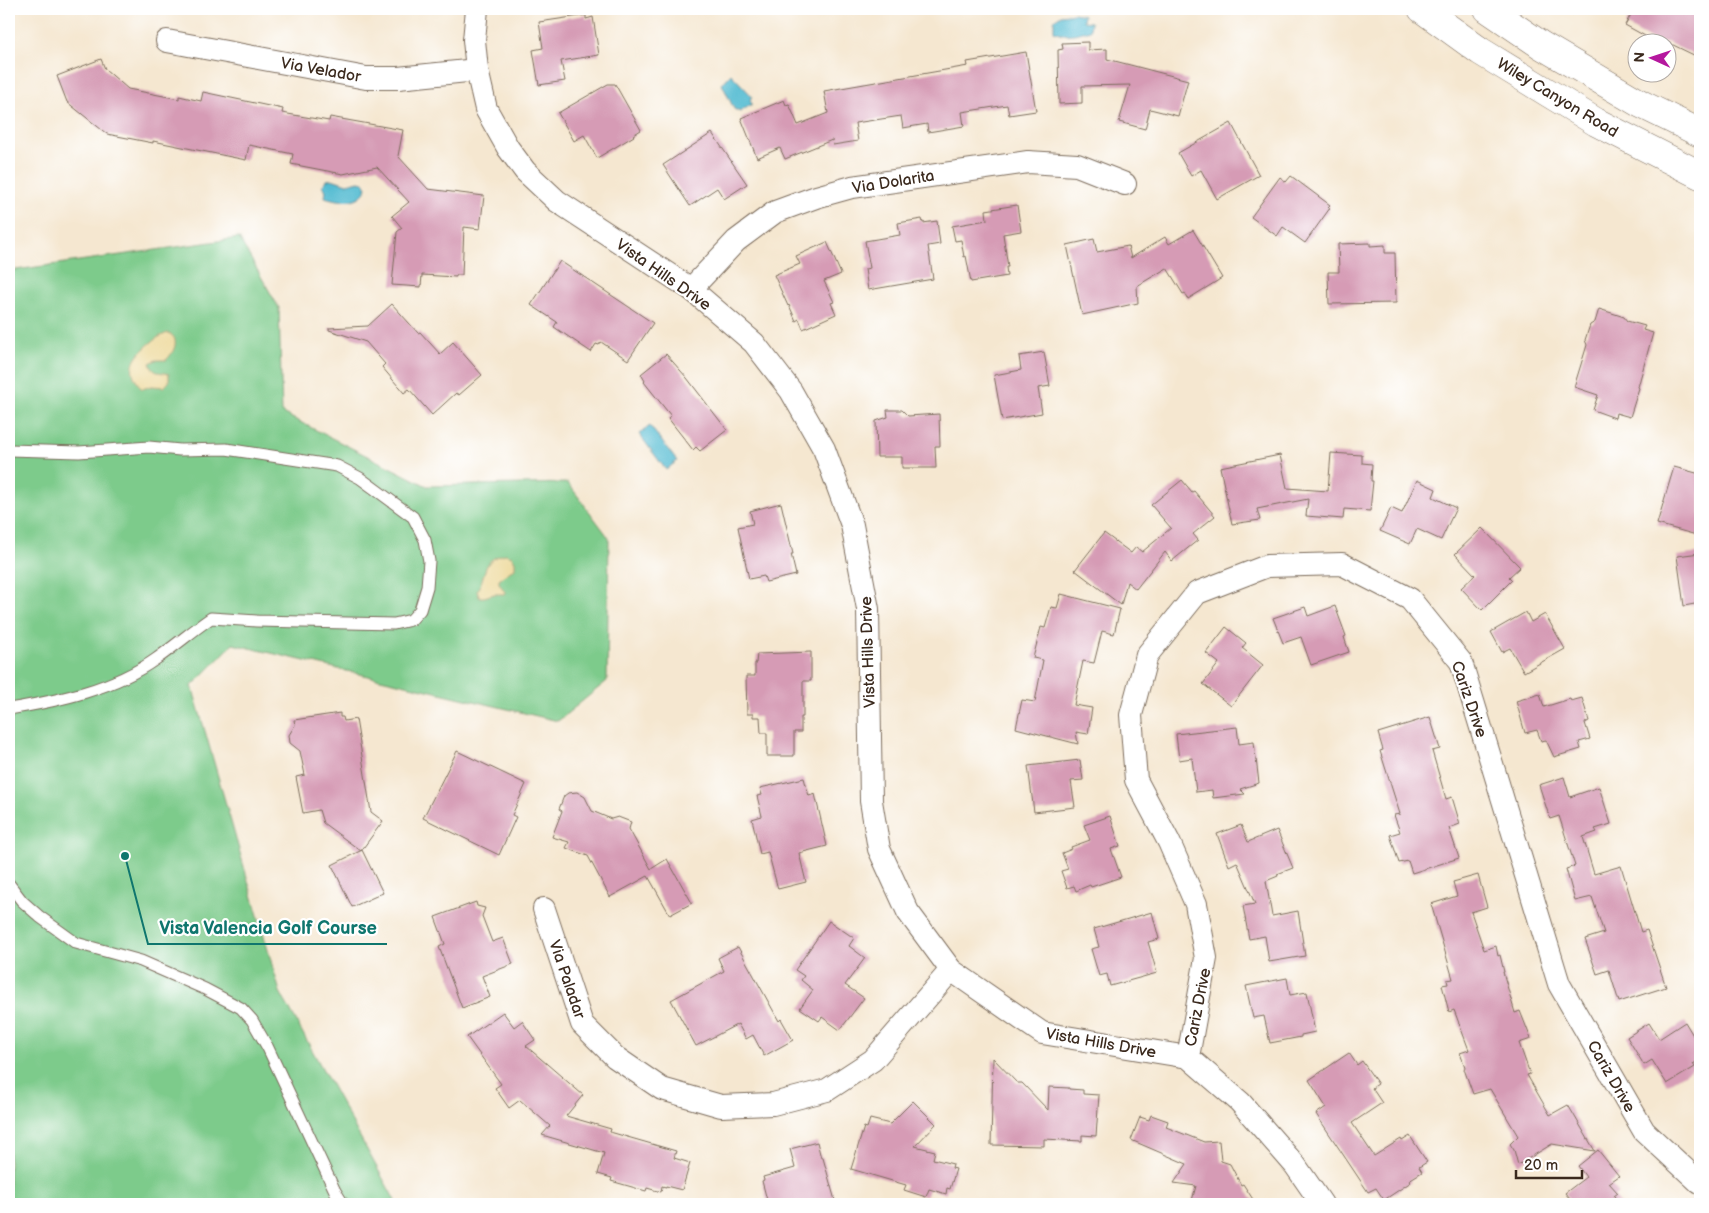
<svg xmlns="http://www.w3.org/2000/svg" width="1709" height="1213" font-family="'Balsamiq Sans',sans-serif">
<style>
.green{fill:#7dcb8b;stroke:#5c7a54}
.sand{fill:#eeda9e;stroke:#94825e}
.water{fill:#54bcd2;stroke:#487378}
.building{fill:#d69bb5}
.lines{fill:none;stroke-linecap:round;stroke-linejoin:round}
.service-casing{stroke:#7c6c5c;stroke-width:13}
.minor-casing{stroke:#7c6c5c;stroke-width:24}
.secondary-casing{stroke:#7c6c5c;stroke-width:29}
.service{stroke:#fff;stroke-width:11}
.minor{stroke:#fff;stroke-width:22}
.secondary{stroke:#fff;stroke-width:28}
.labels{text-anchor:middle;stroke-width:4.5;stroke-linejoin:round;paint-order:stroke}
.street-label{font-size:16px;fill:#3b2a1e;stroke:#fff}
.leader{fill:none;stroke:#0f766e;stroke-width:2}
.callout-dot{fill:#0f766e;stroke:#fff;stroke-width:2}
.callout-label{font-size:18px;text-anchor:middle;font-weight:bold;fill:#0f766e;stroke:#fff;stroke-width:4.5;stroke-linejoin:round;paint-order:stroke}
</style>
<rect width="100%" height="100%" fill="#fff"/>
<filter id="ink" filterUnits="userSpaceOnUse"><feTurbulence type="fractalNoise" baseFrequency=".02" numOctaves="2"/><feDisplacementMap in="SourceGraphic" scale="10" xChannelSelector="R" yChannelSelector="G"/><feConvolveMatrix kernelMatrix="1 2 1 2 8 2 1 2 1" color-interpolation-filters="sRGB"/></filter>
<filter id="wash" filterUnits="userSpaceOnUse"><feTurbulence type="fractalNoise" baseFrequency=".0096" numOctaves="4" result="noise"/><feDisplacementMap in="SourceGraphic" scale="20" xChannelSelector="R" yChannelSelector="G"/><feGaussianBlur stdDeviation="1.12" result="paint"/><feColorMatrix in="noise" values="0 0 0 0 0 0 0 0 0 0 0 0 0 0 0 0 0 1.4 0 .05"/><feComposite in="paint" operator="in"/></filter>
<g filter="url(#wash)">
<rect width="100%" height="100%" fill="#f5e7d0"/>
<!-- green -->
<polygon class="green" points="239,238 279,308 282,413 427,486 568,483 609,538 607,681 558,721 233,644 192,686 280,992 397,1204 9,1204 9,271"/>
<!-- sand -->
<g class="sand">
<path d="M168,333C181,338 174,353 166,360H156L150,363C154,375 159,371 169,374V382L164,387L152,386L142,389C128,372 130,362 145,348C152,341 159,336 168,333Z"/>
<path d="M505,554L512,556L515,562V568L499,579V583L505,592L504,594H494L484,597H479L477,591C478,587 481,584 482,580C487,564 487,559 505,554Z"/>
</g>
<!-- water -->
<g class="water">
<path d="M1074,13L1084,15L1083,21L1091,22L1090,30C1076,34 1067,37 1054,31V20L1061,15Z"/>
<polygon points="731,74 752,96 750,100 752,104 740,112 734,109 722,84"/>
<path d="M332,179L347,184L359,181L364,182L367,187C362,204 340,202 325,197L326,191L324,187L322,186L327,180Z"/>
<polygon points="650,426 677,461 666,470 639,434"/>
</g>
<g id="blocks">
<!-- building -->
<g class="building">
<polygon points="1634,9 1700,9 1700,58 1667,42 1656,42 1625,25"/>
<polygon points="586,15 586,19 593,17 599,55 561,61 565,81 539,85 533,50 543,48 539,22"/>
<polygon points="1088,42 1088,50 1107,49 1107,59 1188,80 1178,116 1150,109 1145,129 1119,122 1130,85 1082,86 1082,103 1059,104 1058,50 1063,49 1062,43"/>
<polygon points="1026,52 1036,111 1009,115 1007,105 962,112 964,126 928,132 927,124 903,128 901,116 855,123 858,141 833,145 832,140 785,159 780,148 757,158 741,118 784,100 786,105 789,104 798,125 828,113 824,91 968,66 967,62"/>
<polygon points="101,59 105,69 128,89 179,99 179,96 201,101 203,92 283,109 282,113 329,121 330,117 403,130 398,156 428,189 484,196 480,229 464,227 462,275 456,275 456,277 422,275 421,287 392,285 397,232 402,228 392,216 409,202 377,167 343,174 291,164 293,154 249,145 246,160 153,141 153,143 107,134 67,102 57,76"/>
<polygon points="608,84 615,84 641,130 633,135 634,136 597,158 584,135 574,141 558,113"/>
<polygon points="1231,123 1259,175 1217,199 1201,170 1191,176 1178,153"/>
<polygon points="712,133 747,184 724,199 717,188 690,206 663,165"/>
<polygon points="1291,176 1330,205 1328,207 1330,208 1305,243 1283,227 1277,236 1251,217 1280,177 1286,182"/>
<polygon points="1017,205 1021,231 1003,234 1008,267 1006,267 1007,276 971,282 966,256 964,257 961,240 955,241 952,226 987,220 986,210"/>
<polygon points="922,219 923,223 937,221 940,244 928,246 933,279 868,290 865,269 870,268 865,241 900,235 898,223"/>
<polygon points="1193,230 1222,278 1188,299 1185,293 1183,294 1167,268 1137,286 1138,303 1082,315 1067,245 1094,239 1097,252 1128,246 1131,258 1165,237 1169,244"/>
<polygon points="827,242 841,274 824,281 834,302 831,303 836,314 803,329 799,319 796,321 789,305 788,306 774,275 800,264 796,256"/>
<polygon points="1370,243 1370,246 1385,245 1385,253 1395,253 1396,303 1329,304 1328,272 1339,272 1338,244"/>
<polygon points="560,261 653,323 628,360 601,342 599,345 596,344 591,352 554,327 557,322 531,305"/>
<polygon points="392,304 418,333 420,332 440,354 453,342 482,375 459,395 456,393 432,415 409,389 404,393 382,367 385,364 366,342 329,330 329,328 368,326"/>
<polygon points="1599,309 1615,314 1624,317 1627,321 1645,326 1643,330 1653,333 1638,387 1639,388 1630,417 1616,413 1615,418 1593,410 1598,395 1574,387 1587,345 1585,340 1590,325 1595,322"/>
<polygon points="1044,352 1050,386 1038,388 1042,413 1002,420 994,375 1021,370 1019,356"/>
<polygon points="666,354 687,378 727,430 700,451 696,447 693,450 668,418 671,416 644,382 645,381 641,374"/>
<polygon points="887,410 902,410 908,416 939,414 940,446 935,446 936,468 902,468 902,457 877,457 876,421 888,417"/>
<polygon points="1331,453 1362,455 1362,463 1372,464 1371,481 1373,481 1370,511 1344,509 1343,519 1306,516 1308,499 1257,509 1260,520 1232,524 1220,467 1280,455 1287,488 1328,491"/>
<polygon points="1674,467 1700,474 1700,536 1657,524"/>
<polygon points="1182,480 1192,492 1194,491 1215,516 1193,534 1198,540 1172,561 1165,552 1136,589 1127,582 1121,605 1075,570 1104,533 1131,553 1136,547 1142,552 1171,528 1151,505"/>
<polygon points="1417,480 1436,489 1433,497 1456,508 1441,540 1417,529 1410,544 1380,531 1391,508 1402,513"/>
<polygon points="781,503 793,554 791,554 796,575 766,582 764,576 749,579 738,527 753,524 750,511"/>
<polygon points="1482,528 1520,567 1509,577 1512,580 1482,610 1461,588 1475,575 1455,554"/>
<polygon points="1700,553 1700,603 1684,606 1677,556"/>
<polygon points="1061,594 1120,609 1114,634 1102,631 1094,663 1083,661 1074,705 1092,708 1088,734 1076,732 1078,744 1016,728 1022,700 1035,702 1043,660 1033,658 1041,627 1045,628 1051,607 1057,608"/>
<polygon points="1335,606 1346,636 1344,637 1349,652 1311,665 1301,637 1283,643 1273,618 1305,607 1308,616"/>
<polygon points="1526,612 1531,622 1545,614 1565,649 1524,672 1510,648 1502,652 1491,632"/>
<polygon points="1226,627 1246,643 1242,648 1263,665 1231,706 1203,684 1219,663 1206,653"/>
<polygon points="811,652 811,681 803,681 803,717 801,717 801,732 794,732 794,756 767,756 767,733 761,733 760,717 753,717 753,714 747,714 746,676 755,676 755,663 756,663 757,654"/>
<polygon points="1540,694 1544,707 1570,699 1571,701 1582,698 1589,721 1585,723 1590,739 1579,742 1581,749 1554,757 1546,740 1541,741 1537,730 1525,733 1516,701"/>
<polygon points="340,713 340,717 343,717 344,721 356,719 371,812 383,821 361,851 323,823 319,810 303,813 296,777 305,775 300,751 290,743 289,735 295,725 294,720"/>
<polygon points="1430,717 1440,749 1432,751 1446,799 1452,797 1460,824 1449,828 1459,858 1412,873 1408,861 1399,863 1390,835 1400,832 1394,815 1400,814 1380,751 1383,750 1378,733"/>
<polygon points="1237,727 1239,744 1254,742 1259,783 1240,789 1245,794 1213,798 1212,790 1196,792 1192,758 1179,760 1176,734"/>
<polygon points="457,751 526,784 512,815 516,817 499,855 423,818"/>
<polygon points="1080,760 1083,780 1071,781 1075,807 1034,812 1028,766"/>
<polygon points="1564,777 1570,797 1599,787 1611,824 1595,829 1597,832 1583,837 1594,874 1621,866 1641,932 1647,930 1666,987 1619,1002 1609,970 1597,974 1585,939 1604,933 1592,897 1575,901 1566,869 1575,866 1559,816 1550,819 1539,785"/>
<polygon points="804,778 809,796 815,794 827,846 799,853 806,882 778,889 768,852 760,854 752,819 762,816 757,796 762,795 760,788"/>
<polygon points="577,792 585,797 592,811 611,819 618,817 631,822 629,829 651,869 667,859 692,903 670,915 648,876 610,897 588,856 566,848 569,842 552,837 562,811 559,809 564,796 568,793"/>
<polygon points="1110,816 1120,846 1111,849 1121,877 1091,887 1090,885 1076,891 1074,886 1067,888 1061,871 1068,869 1062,853 1072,849 1071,847 1090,840 1084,825"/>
<polygon points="1241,825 1248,842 1277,830 1293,868 1277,874 1278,876 1266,881 1272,916 1298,911 1305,956 1269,962 1265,936 1249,939 1243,906 1255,904 1237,862 1229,866 1217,834"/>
<polygon points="362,850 383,893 352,907 332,865"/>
<polygon points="1478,875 1487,907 1471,912 1484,950 1496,946 1498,956 1500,955 1504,972 1503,972 1515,1013 1520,1011 1531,1039 1519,1043 1530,1074 1527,1075 1550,1115 1568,1105 1595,1151 1552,1144 1518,1165 1514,1150 1510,1144 1518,1136 1490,1089 1473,1094 1464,1069 1465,1067 1460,1053 1469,1050 1454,1010 1449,1012 1442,985 1448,984 1447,980 1453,979 1431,904 1457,896 1453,882"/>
<polygon points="476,902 477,906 485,908 482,916 492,942 503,938 513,964 482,976 490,997 462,1008 439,947 445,944 435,917"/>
<polygon points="1152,912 1159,939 1148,942 1157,973 1110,986 1107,974 1099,976 1091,949 1099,947 1094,929"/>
<polygon points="829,921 854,938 849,946 865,958 845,985 864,998 840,1030 822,1017 819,1021 800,1008 813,990 801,980 804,976 795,970"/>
<polygon points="738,947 779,1021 781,1019 793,1040 764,1056 753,1035 746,1039 738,1024 696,1046 671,1000 724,971 718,958"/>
<polygon points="1287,978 1290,995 1307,992 1315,1032 1301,1035 1301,1037 1270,1043 1264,1016 1253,1018 1246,986"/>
<polygon points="503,1012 514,1027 522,1021 535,1040 526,1046 583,1095 566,1116 611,1129 610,1132 676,1151 674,1158 690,1163 682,1190 666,1186 666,1187 662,1186 661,1192 647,1188 646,1191 611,1181 612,1178 598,1174 604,1153 542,1135 550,1126 520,1100 509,1108 495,1088 501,1084 467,1037"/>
<polygon points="1685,1022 1700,1047 1700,1060 1693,1064 1695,1067 1667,1084 1652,1060 1644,1065 1627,1037 1649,1023 1659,1039"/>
<polygon points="1349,1053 1357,1065 1362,1061 1378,1084 1372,1088 1382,1103 1352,1123 1374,1156 1401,1139 1402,1141 1410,1136 1427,1162 1419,1167 1422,1172 1409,1180 1411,1182 1384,1200 1376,1188 1368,1192 1316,1114 1326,1107 1309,1080"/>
<polygon points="993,1058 1017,1083 1022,1083 1048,1110 1049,1087 1069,1088 1069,1089 1083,1090 1083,1094 1099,1095 1096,1136 1082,1135 1082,1141 1044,1139 1044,1146 991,1145"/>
<polygon points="913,1101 936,1124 915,1146 935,1151 933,1159 953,1164 952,1168 956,1169 950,1189 947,1188 946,1194 929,1189 926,1197 904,1190 906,1185 851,1169 864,1127 867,1128 870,1119 890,1124"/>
<polygon points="1151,1115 1168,1121 1166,1127 1204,1142 1219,1141 1221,1161 1230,1164 1241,1185 1243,1184 1256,1204 1191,1204 1196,1186 1174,1183 1187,1164 1131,1140 1140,1117 1149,1120"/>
<polygon points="817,1142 821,1158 823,1158 836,1204 768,1204 762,1181 764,1180 763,1177 795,1168 790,1149"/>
<polygon points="1598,1150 1619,1176 1609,1183 1618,1193 1614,1196 1620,1204 1574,1204 1565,1193 1586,1177 1578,1166"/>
</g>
</g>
</g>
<g filter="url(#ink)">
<use href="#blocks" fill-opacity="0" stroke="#7c6c5c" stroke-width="1"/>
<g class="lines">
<defs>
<g id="service">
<path d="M9,450L79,452L149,447L180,450L226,449L337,466L360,478L413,517L425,540L429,561L427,587L420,610L411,620L394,624L257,621L211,618C192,631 175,646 156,659C114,689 58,701 9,709"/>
<polyline points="9,884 22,901 40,917 76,943 141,961 205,989 241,1008 252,1020 268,1048 335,1191 343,1204"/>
</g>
<g id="minor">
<polyline points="477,9 474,40 477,70 486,109 508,148 525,171 557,201 691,289 754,343 791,391 824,449 852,525 868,609 871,801 879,849 908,912 951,970 1042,1033 1188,1057 1240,1102 1295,1165 1322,1204"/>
<polyline points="167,41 366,78 398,78 477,70"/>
<polyline points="691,289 736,241 775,212 816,197 852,187 1028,162 1077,165 1125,184"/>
<polyline points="544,909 582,1024 615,1057 662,1089 721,1106 773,1104 827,1090 873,1060 951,970"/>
<polyline points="1188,1057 1206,958 1196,904 1169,842 1136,780 1131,715 1147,655 1197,593 1267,566 1342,564 1410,599 1461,662 1559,984 1644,1131 1700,1183"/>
</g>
<g id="secondary">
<polyline points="1422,9 1480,51 1596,122 1700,175"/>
<polyline points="1488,9 1541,45 1641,104 1700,133"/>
</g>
</defs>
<!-- service casing -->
<use href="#service" class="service-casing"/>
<!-- minor casing -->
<use href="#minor" class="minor-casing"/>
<!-- secondary casing -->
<use href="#secondary" class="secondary-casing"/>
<!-- service -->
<use href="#service" class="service"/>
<!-- minor -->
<use href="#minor" class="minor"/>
<!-- secondary -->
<use href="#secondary" class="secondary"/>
</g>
</g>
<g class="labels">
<!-- street labels -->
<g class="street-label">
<text transform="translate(321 69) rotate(10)" y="6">Via Velador</text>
<text transform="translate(1558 97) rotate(31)" y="6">Wiley Canyon Road</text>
<text transform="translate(893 181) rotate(-9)" y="6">Via Dolarita</text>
<text transform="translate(664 274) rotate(35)" y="6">Vista Hills Drive</text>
<text transform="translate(867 652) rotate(-92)" y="6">Vista Hills Drive</text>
<text transform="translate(1470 699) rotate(71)" y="6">Cariz Drive</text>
<text transform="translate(568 979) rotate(71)" y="6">Via Paladar</text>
<text transform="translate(1197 1007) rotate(-79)" y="6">Cariz Drive</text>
<text transform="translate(1101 1042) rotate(10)" y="6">Vista Hills Drive</text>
<text transform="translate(1612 1076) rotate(60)" y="6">Cariz Drive</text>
</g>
</g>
<!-- callouts -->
<path class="leader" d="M125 856L148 944H387"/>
<circle class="callout-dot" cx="125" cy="856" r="5"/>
<g class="callout-label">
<text x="268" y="934">Vista Valencia Golf Course</text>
</g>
<!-- margin -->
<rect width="1709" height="1213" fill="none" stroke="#fff" stroke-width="30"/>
<!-- north arrow -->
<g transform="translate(1652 58) rotate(273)"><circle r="24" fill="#ffffff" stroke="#b1aaa5"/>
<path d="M0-4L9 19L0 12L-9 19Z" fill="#b5179e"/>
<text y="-8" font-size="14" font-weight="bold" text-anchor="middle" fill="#3b2a1e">N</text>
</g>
<!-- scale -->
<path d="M1516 1170v8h66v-8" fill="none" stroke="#3b2a1e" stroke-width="2.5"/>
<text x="1524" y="1170" font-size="15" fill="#3b2a1e" stroke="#ffffff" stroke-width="4" paint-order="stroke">20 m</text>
</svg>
